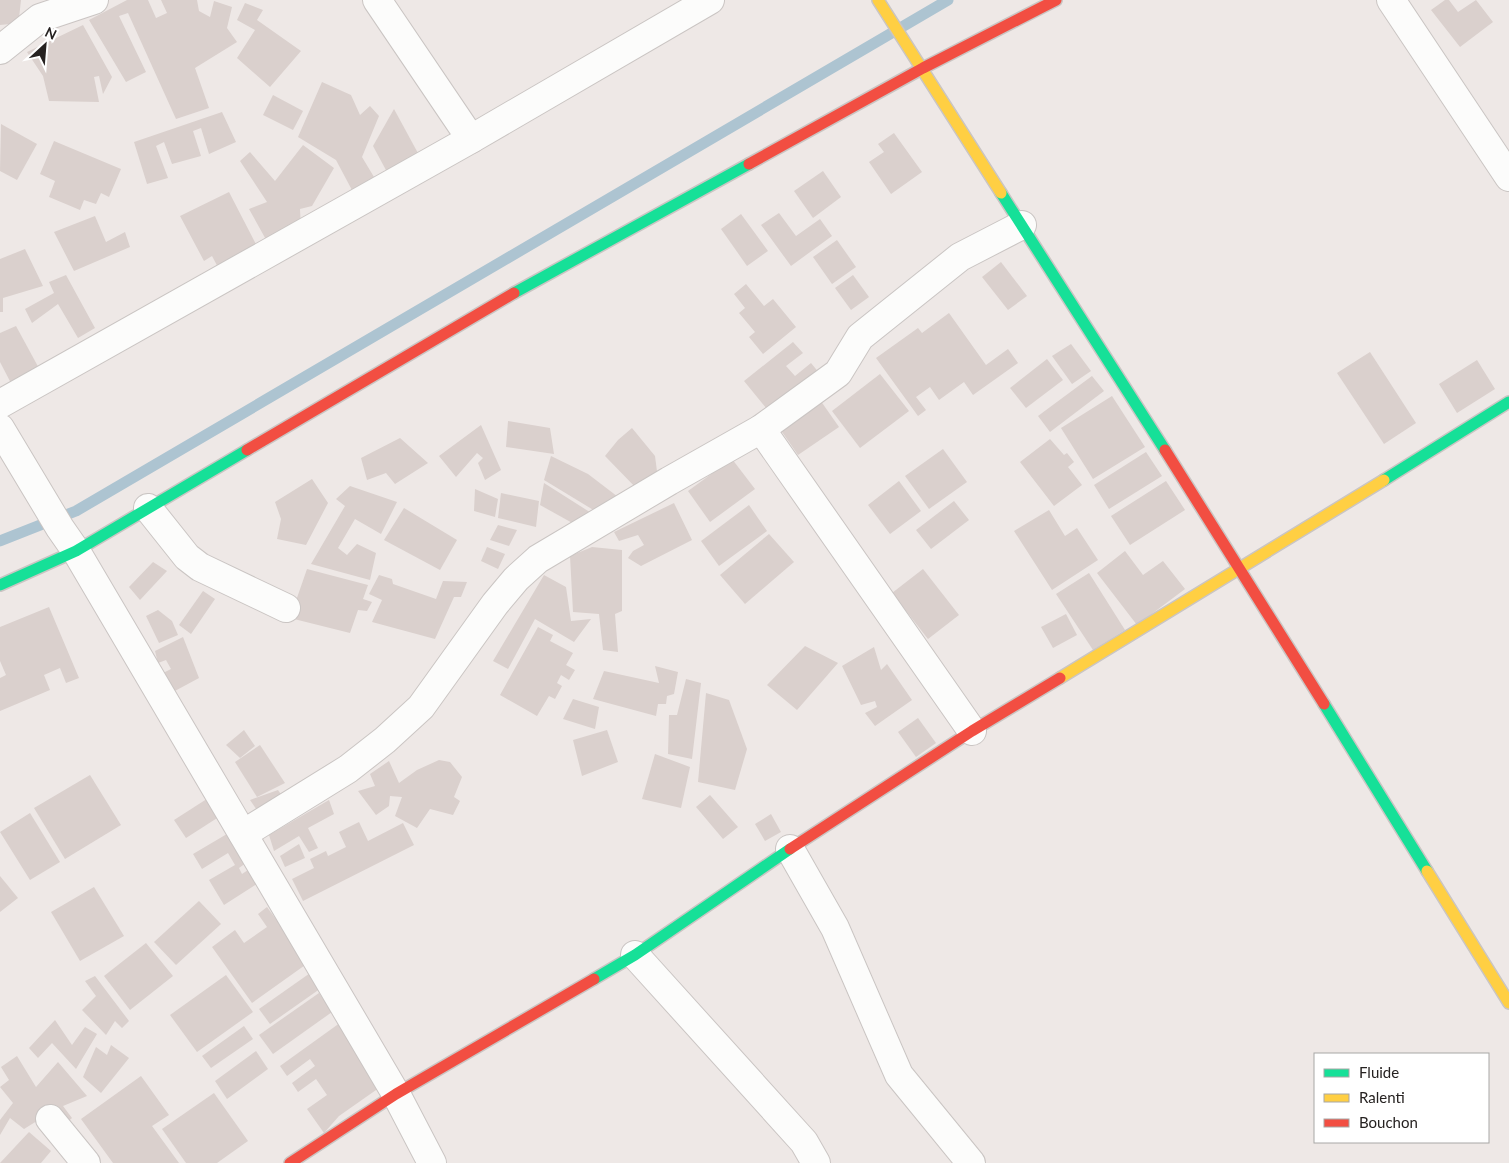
<svg xmlns="http://www.w3.org/2000/svg" width="1509" height="1163" font-family="Lato,sans-serif">
<style>
.lines{fill:none;stroke-linecap:round;stroke-linejoin:round}
.stream{stroke:#adc4d1;stroke-width:11}
.building{fill:#dad0cd}
.street-casing{stroke:#cac5c3;stroke-width:30}
.fast-casing{stroke:#cac5c3;stroke-width:14}
.slow-casing{stroke:#cac5c3;stroke-width:14}
.jam-casing{stroke:#cac5c3;stroke-width:14}
.street{stroke:#fcfcfb;stroke-width:28}
.fast{stroke:#16e098;stroke-width:11}
.slow{stroke:#ffcf43;stroke-width:11}
.jam{stroke:#f24e42;stroke-width:11}
</style>
<rect width="100%" height="100%" fill="#eee8e6"/>
<g class="lines">
<!-- stream -->
<polyline class="stream" points="0,541 76,511 948,0"/>
</g>
<!-- building -->
<g class="building">
<polygon points="0,0 21,0 18,27 6,39 10,24 0,25"/>
<polygon points="127,0 148,0 156,18 167,13 161,0 197,0 199,11 210,17 214,1 232,7 227,28 237,42 195,68 209,108 176,119 128,13 119,16 146,72 126,82 89,20"/>
<polygon points="1445,0 1449,0 1458,12 1476,0 1493,22 1460,47 1431,10"/>
<polygon points="245,3 263,10 257,20 301,51 270,87 237,58 255,30 237,20"/>
<polygon points="83,25 112,77 103,94 99,76 94,77 99,102 49,101 43,76 27,52"/>
<polygon points="322,82 351,95 360,115 370,106 379,116 362,157 374,177 353,192 336,160 298,137"/>
<polygon points="273,95 303,111 293,130 263,115"/>
<polygon points="394,109 419,155 387,172 373,146"/>
<polygon points="222,112 236,142 209,154 201,128 193,131 201,156 172,164 164,142 156,146 168,178 147,184 134,142"/>
<polygon points="1,124 37,144 17,180 0,171"/>
<polygon points="894,133 922,172 891,194 869,162 884,152 878,144"/>
<polygon points="54,141 121,169 109,197 101,193 96,204 84,200 80,210 49,197 55,181 40,174"/>
<polygon points="303,145 334,168 312,206 300,209 301,229 269,245 249,209 267,202 240,161 250,152 275,181"/>
<polygon points="823,171 841,197 813,218 794,191"/>
<polygon points="229,192 259,250 221,273 212,256 204,261 180,216"/>
<polygon points="779,213 796,236 820,219 832,236 791,266 761,225"/>
<polygon points="741,214 768,251 747,266 721,229"/>
<polygon points="95,216 106,242 125,232 130,247 74,271 54,232"/>
<polygon points="837,240 856,267 832,284 813,257"/>
<polygon points="25,249 43,286 3,298 3,312 0,312 0,259"/>
<polygon points="1001,262 1027,296 1008,310 982,277"/>
<polygon points="66,275 95,328 78,338 58,304 32,323 25,309 54,293 49,282"/>
<polygon points="853,275 869,297 851,310 835,288"/>
<polygon points="746,284 764,306 773,299 796,327 763,354 749,337 755,332 739,313 745,308 734,294"/>
<polygon points="949,313 986,365 1008,349 1018,363 973,395 964,382 939,400 930,387 916,397 926,410 918,416 876,358 918,328 922,333"/>
<polygon points="16,326 41,372 13,387 0,362 0,333"/>
<polygon points="793,342 803,353 786,366 795,376 811,363 820,374 771,414 744,381"/>
<polygon points="1071,344 1091,371 1072,384 1052,356"/>
<polygon points="1370,352 1416,423 1384,444 1337,373"/>
<polygon points="1047,359 1063,380 1026,408 1010,388"/>
<polygon points="1477,360 1495,389 1457,413 1439,384"/>
<polygon points="880,374 909,411 860,448 832,411"/>
<polygon points="1092,376 1104,391 1050,432 1038,416"/>
<polygon points="1112,396 1145,447 1093,479 1061,428"/>
<polygon points="818,397 839,427 798,455 778,426"/>
<polygon points="508,421 550,428 554,454 506,447"/>
<polygon points="481,425 501,470 485,480 478,463 483,458 477,453 456,477 439,456"/>
<polygon points="632,428 655,456 658,479 640,492 605,456 618,440"/>
<polygon points="400,438 428,463 395,484 386,473 367,480 361,458"/>
<polygon points="1050,439 1064,455 1067,453 1074,462 1068,467 1082,485 1054,506 1020,462"/>
<polygon points="943,449 967,482 929,509 905,476"/>
<polygon points="1146,452 1162,476 1109,509 1094,485"/>
<polygon points="551,456 588,474 622,500 600,514 544,480"/>
<polygon points="732,459 755,489 710,522 688,491"/>
<polygon points="312,479 328,503 306,545 277,539 281,519 275,502"/>
<polygon points="899,481 921,511 890,534 868,505"/>
<polygon points="1166,481 1185,510 1130,545 1111,516"/>
<polygon points="544,483 596,516 576,525 540,505"/>
<polygon points="350,486 397,502 381,534 355,519 338,548 347,555 357,544 376,553 370,580 311,564 345,506 336,499"/>
<polygon points="475,489 498,499 495,517 474,511"/>
<polygon points="501,493 539,501 536,527 498,518"/>
<polygon points="954,501 969,520 931,549 916,530"/>
<polygon points="674,503 692,540 641,566 628,558 633,551 644,545 638,535 619,541 614,532"/>
<polygon points="749,505 767,531 719,566 701,541"/>
<polygon points="404,508 457,540 440,570 384,540"/>
<polygon points="1049,510 1065,536 1077,528 1098,560 1052,590 1014,531"/>
<polygon points="498,525 517,530 509,546 490,540"/>
<polygon points="769,534 794,562 745,604 720,575"/>
<polygon points="487,547 505,554 498,569 481,561"/>
<polygon points="592,547 622,550 622,611 615,614 618,652 603,650 599,614 573,612 570,556"/>
<polygon points="1125,551 1143,575 1163,561 1185,589 1137,625 1097,573"/>
<polygon points="153,562 167,571 140,600 129,587"/>
<polygon points="307,569 368,585 363,599 372,602 367,611 358,610 350,633 290,618"/>
<polygon points="923,569 959,615 928,639 892,593"/>
<polygon points="1089,573 1125,630 1093,650 1056,594"/>
<polygon points="379,575 392,579 393,584 436,599 443,581 467,582 461,597 454,597 435,639 372,622 382,600 369,594"/>
<polygon points="544,575 566,587 571,621 591,619 574,642 535,619 508,669 493,661"/>
<polygon points="203,591 215,599 191,634 179,625"/>
<polygon points="49,607 79,678 66,683 60,668 44,675 50,690 0,711 0,678 6,675 0,661 0,627"/>
<polygon points="158,610 172,621 178,635 159,643 146,616"/>
<polygon points="1066,614 1077,635 1053,648 1041,627"/>
<polygon points="538,627 553,635 550,641 573,653 566,665 575,670 569,680 561,675 557,683 562,686 555,699 549,696 537,716 500,695"/>
<polygon points="183,637 199,678 173,692 161,674 171,669 166,660 158,663 155,651"/>
<polygon points="805,646 838,663 797,710 767,685"/>
<polygon points="874,647 881,670 887,664 912,700 875,726 865,713 877,707 875,701 861,705 842,666"/>
<polygon points="655,666 678,672 674,694 667,696 666,704 658,704 656,716 593,699 604,671 659,683"/>
<polygon points="686,679 701,683 692,759 668,754 669,715 677,715"/>
<polygon points="706,693 729,700 747,749 735,790 698,782"/>
<polygon points="573,699 599,707 595,729 563,719"/>
<polygon points="918,718 936,743 916,757 898,732"/>
<polygon points="244,730 255,746 240,758 226,745"/>
<polygon points="607,730 618,762 582,776 573,740"/>
<polygon points="260,745 285,783 257,797 235,762"/>
<polygon points="655,754 690,767 681,808 642,799"/>
<polygon points="439,760 450,762 462,777 454,797 460,801 453,815 430,809 417,828 395,816 402,797 390,796 389,806 376,815 358,791 375,786 370,774 389,761 399,783 417,770"/>
<polygon points="90,775 121,825 65,859 34,808"/>
<polygon points="278,790 287,803 263,819 250,800"/>
<polygon points="213,795 225,813 186,838 174,820"/>
<polygon points="710,795 738,827 723,839 696,807"/>
<polygon points="329,800 334,814 308,828 318,848 309,852 299,836 274,851 269,835"/>
<polygon points="30,813 60,862 30,880 0,832"/>
<polygon points="771,814 781,832 765,841 755,824"/>
<polygon points="359,822 368,841 403,823 414,845 303,901 292,879 314,868 310,859 326,851 328,856 346,847 339,832"/>
<polygon points="232,831 250,860 239,868 242,874 254,866 263,880 224,905 209,880 235,865 228,853 202,869 193,854"/>
<polygon points="299,844 305,858 285,867 280,856"/>
<polygon points="0,876 18,898 0,912"/>
<polygon points="94,887 124,936 80,961 51,912"/>
<polygon points="199,901 221,924 176,965 154,942"/>
<polygon points="267,907 308,963 252,1003 212,947 235,930 244,943 267,927 258,914"/>
<polygon points="146,943 173,976 130,1010 104,976"/>
<polygon points="313,971 324,986 270,1024 259,1009"/>
<polygon points="226,975 253,1012 197,1052 170,1015"/>
<polygon points="95,976 129,1021 122,1028 115,1021 106,1035 82,1010 96,996 85,981"/>
<polygon points="319,993 332,1012 273,1054 259,1035"/>
<polygon points="55,1020 72,1045 85,1027 97,1034 76,1069 52,1043 38,1058 29,1048"/>
<polygon points="344,1020 362,1045 355,1051 367,1069 386,1083 339,1116 324,1133 307,1109 327,1095 316,1079 298,1092 292,1083 315,1066 310,1059 287,1076 280,1066"/>
<polygon points="244,1026 253,1039 211,1068 202,1056"/>
<polygon points="111,1045 129,1058 101,1093 83,1077 96,1047 107,1055"/>
<polygon points="256,1051 268,1069 227,1099 215,1081"/>
<polygon points="17,1056 36,1087 58,1062 87,1096 63,1106 72,1118 63,1126 53,1111 24,1129 10,1118 0,1135 0,1120 13,1103 0,1087 9,1080 1,1067"/>
<polygon points="141,1076 169,1115 152,1126 179,1163 113,1163 81,1119"/>
<polygon points="214,1093 248,1141 217,1163 186,1163 162,1129"/>
<polygon points="29,1132 51,1151 41,1163 0,1163"/>
</g>
<g class="lines">
<defs>
<g id="street">
<polyline points="377,0 471,139"/>
<polyline points="1391,0 1509,177"/>
<polyline points="0,50 40,18 94,0"/>
<polyline points="0,404 471,139 710,0"/>
<polyline points="0,428 60,528 76,551 396,1094 432,1163"/>
<polyline points="761,429 972,731"/>
<polyline points="148,508 187,557 200,567 286,608"/>
<polyline points="243,834 348,769 385,740 421,707 495,604 516,579 538,559 669,481 761,429 838,373 860,337 960,257 1022,225"/>
<polyline points="790,849 835,928 899,1075 971,1163"/>
<polyline points="635,955 804,1142 816,1163"/>
<polyline points="50,1119 86,1163"/>
</g>
<g id="fast">
<polyline points="1001,193 1165,450"/>
<polyline points="514,293 749,164"/>
<polyline points="1384,480 1509,402"/>
<polyline points="0,585 76,551 247,450"/>
<polyline points="1324,704 1427,871"/>
<polyline points="594,979 635,955 790,849"/>
</g>
<g id="slow">
<polyline points="878,0 1001,193"/>
<polyline points="1060,678 1384,480"/>
<polyline points="1427,871 1509,1003"/>
</g>
<g id="jam">
<polyline points="749,164 923,68 1056,0"/>
<polyline points="247,450 514,293"/>
<polyline points="1165,450 1324,704"/>
<polyline points="790,849 972,731 1060,678"/>
<polyline points="290,1163 396,1094 594,979"/>
</g>
</defs>
<!-- street casing -->
<use href="#street" class="street-casing"/>
<!-- fast casing -->
<use href="#fast" class="fast-casing"/>
<!-- slow casing -->
<use href="#slow" class="slow-casing"/>
<!-- jam casing -->
<use href="#jam" class="jam-casing"/>
<!-- street -->
<use href="#street" class="street"/>
<!-- fast -->
<use href="#fast" class="fast"/>
<!-- slow -->
<use href="#slow" class="slow"/>
<!-- jam -->
<use href="#jam" class="jam"/>
</g>
<!-- legend -->
<rect x="1314" y="1053" width="175" height="90" fill="#ffffff" stroke="#a8a7a6"/>
<rect x="1324" y="1069" width="25" height="8" fill="#16e098" stroke="#a8a7a6"/>
<text x="1359" y="1078" font-size="15" fill="#262221">Fluide</text>
<rect x="1324" y="1094" width="25" height="8" fill="#ffcf43" stroke="#a8a7a6"/>
<text x="1359" y="1103" font-size="15" fill="#262221">Ralenti</text>
<rect x="1324" y="1119" width="25" height="8" fill="#f24e42" stroke="#a8a7a6"/>
<text x="1359" y="1128" font-size="15" fill="#262221">Bouchon</text>
<!-- north arrow -->
<g transform="translate(45 45) rotate(26)" stroke="#ffffff" stroke-width="4" paint-order="stroke">
<path d="M0-4L9 19L0 12L-9 19Z" fill="#262221"/>
<text y="-8" font-size="14" font-weight="bold" text-anchor="middle" fill="#262221">N</text>
</g>
</svg>
